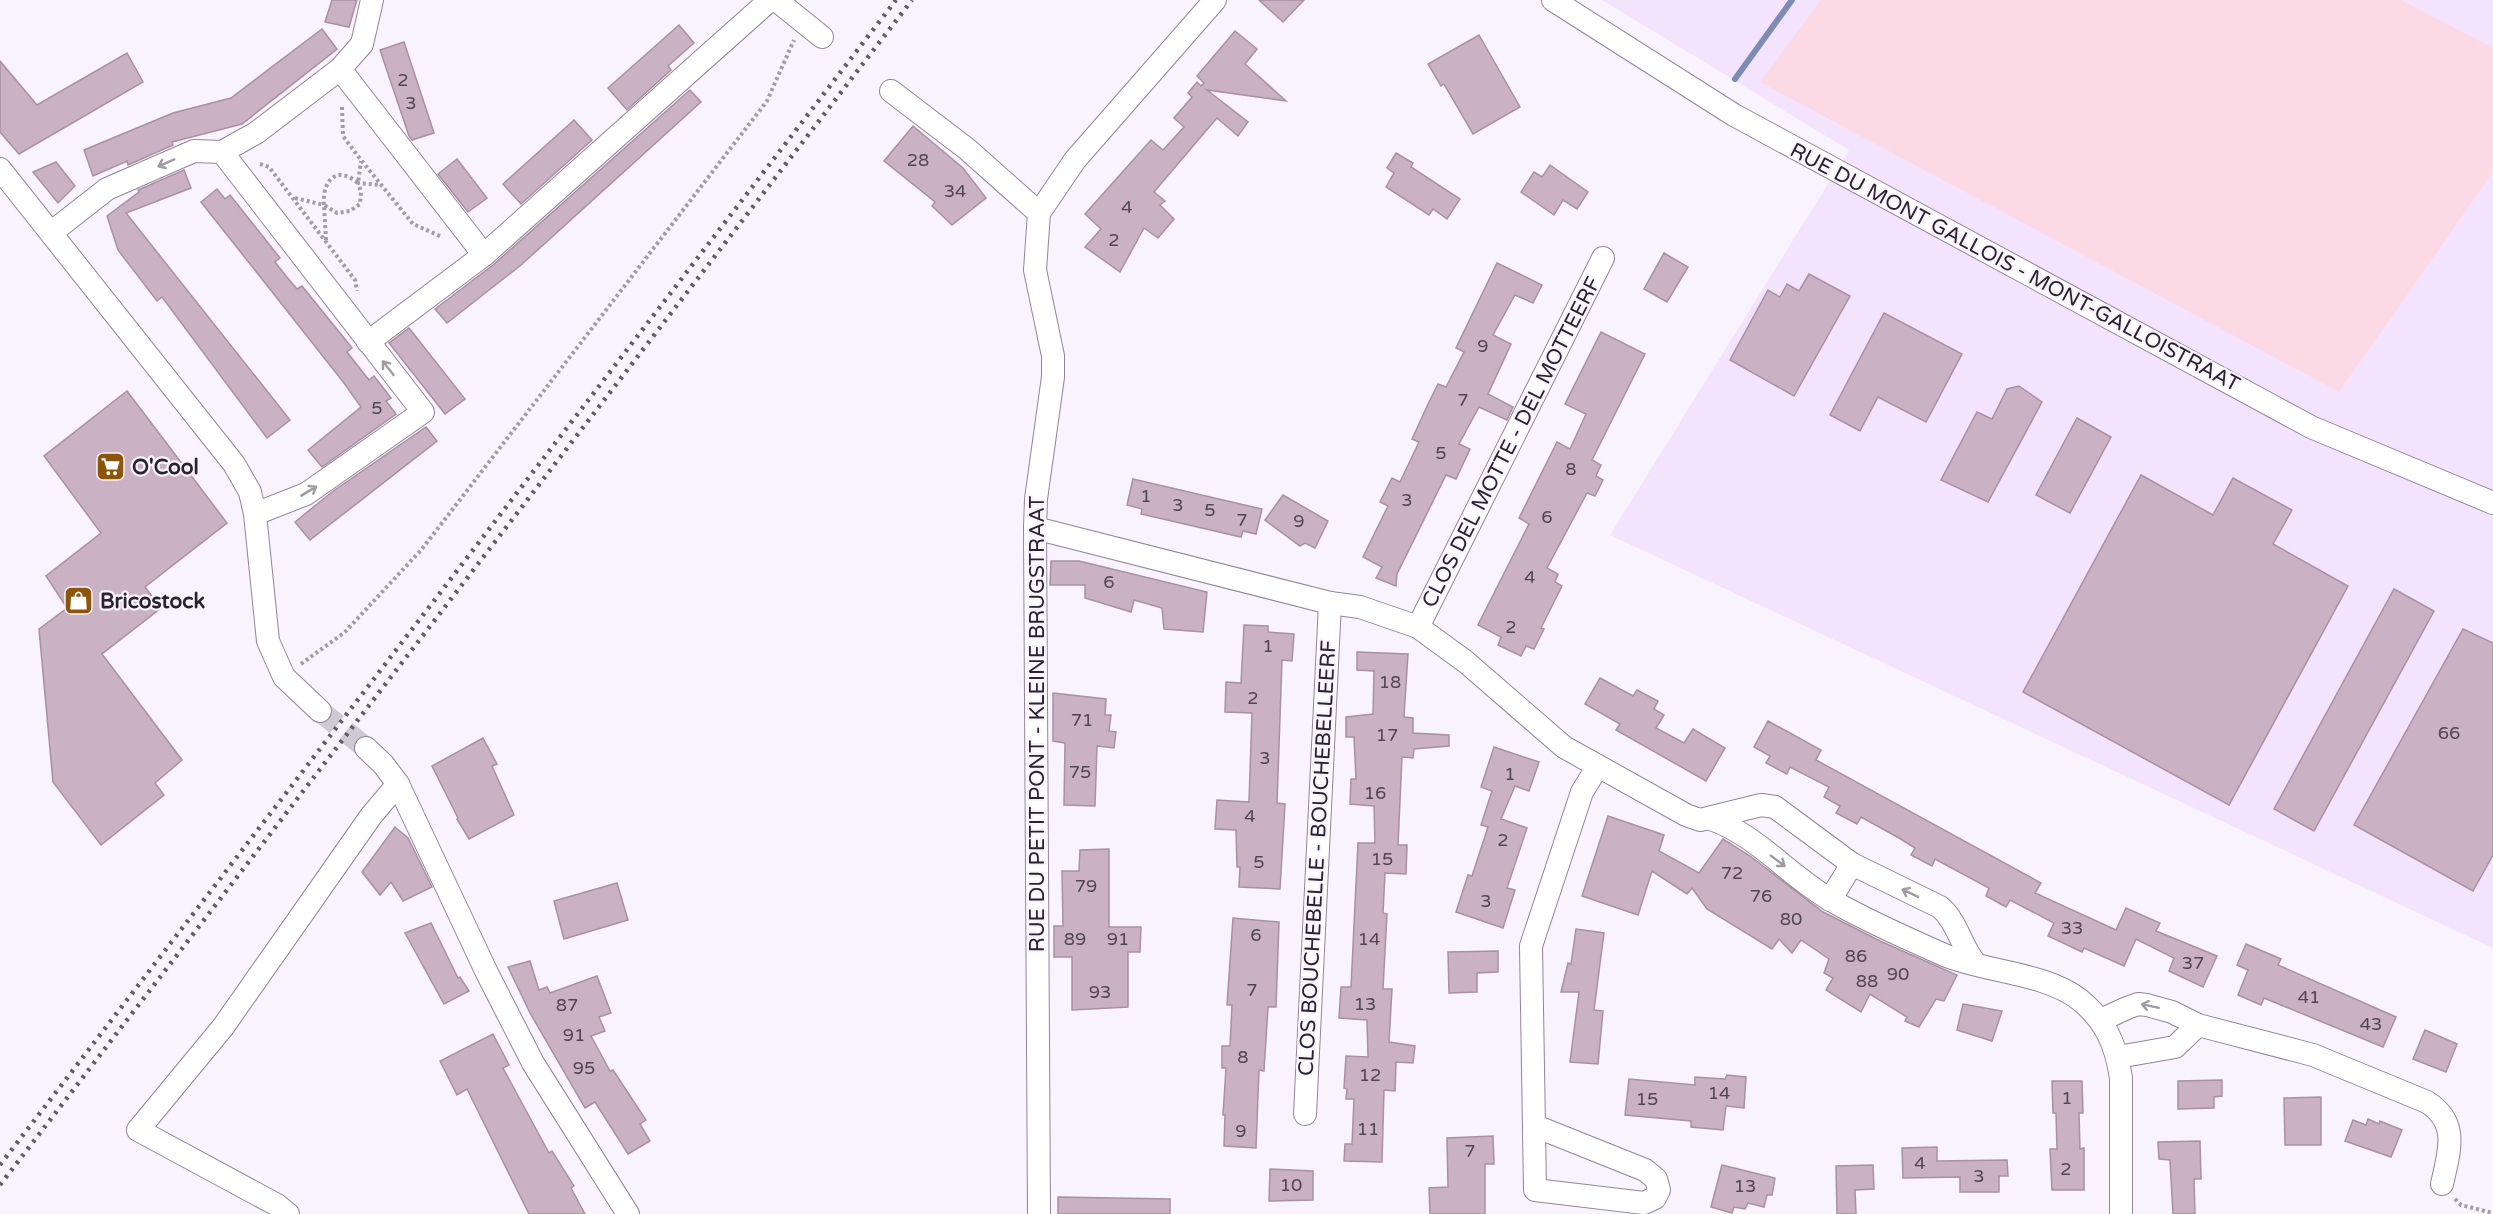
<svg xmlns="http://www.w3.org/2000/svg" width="2493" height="1214" font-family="'Varela Round',sans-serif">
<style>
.built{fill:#f3e3fd}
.green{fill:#fcdae5}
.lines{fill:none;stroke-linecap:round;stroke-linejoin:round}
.stream{stroke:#7e8bb2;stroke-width:6}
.building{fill:#cab1c3;stroke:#a990a2;stroke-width:1.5}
.street-tunnel{stroke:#cfc9d3;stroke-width:22;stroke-dasharray:22 11;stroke-linecap:butt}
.street-casing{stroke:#93849c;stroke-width:24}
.path{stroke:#a29ca6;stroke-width:4;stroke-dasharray:3 3;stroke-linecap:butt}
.street{stroke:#fff;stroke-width:22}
.rail{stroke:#615b65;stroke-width:4.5;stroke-dasharray:3 6;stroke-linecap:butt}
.oneway{stroke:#9f9ca0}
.labels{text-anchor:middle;stroke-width:4.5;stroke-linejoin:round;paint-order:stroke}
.number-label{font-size:18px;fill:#514652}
.street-label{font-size:21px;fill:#29232d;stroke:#f9f3fd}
.poi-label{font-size:21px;font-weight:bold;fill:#29232d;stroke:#f9f3fd;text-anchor:start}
</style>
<rect width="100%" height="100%" fill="#f9f3fd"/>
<!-- built -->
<polygon class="built" points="1602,0 2493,0 2493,948 1610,535 1849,150"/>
<!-- green -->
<polygon class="green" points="1821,0 2401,0 2493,48 2493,172 2339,392 1760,82"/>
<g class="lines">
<!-- stream -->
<polyline class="stream" points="1735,79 1792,0"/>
</g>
<!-- building -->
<g class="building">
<polygon points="332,0 357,0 349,27 325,22"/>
<polygon points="1259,0 1304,0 1283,22"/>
<polygon points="679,25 694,43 668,66 671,70 627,110 608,88"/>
<polygon points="322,29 337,49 242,124 172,142 173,145 128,165 127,161 93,176 84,150 173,113 231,98"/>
<polygon points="1235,31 1257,49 1245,64 1286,101 1207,90 1248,122 1238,136 1217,118 1199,139 1154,192 1165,201 1160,205 1174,219 1158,238 1144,228 1120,272 1085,247 1101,229 1085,214 1151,140 1163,150 1184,127 1174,118 1192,97 1188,93 1197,82 1201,86 1204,83 1197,76"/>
<polygon points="1479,35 1520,107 1473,134 1444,84 1441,86 1428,64"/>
<polygon points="404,42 434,133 412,140 409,136 380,50"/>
<polygon points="127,53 143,82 19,154 0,132 0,61 37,105"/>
<polygon points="690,90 701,102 521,265 447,323 435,309 493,265"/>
<polygon points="574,120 592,140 521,204 503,184"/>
<polygon points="913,126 963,168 986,198 952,225 932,206 935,202 884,161"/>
<polygon points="1396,153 1413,163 1411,167 1460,199 1447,219 1433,209 1429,215 1386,187 1394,173 1387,168"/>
<polygon points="457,159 487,198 468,212 438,174"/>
<polygon points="56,162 75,186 58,203 33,172"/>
<polygon points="1550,165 1588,192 1577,209 1563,200 1554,215 1521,192 1534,172 1542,177"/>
<polygon points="184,170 191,188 126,213 290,420 267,438 162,297 157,301 118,250 107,216 139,192 138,190"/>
<polygon points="217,189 225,199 230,195 280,258 275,262 286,276 297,289 302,286 352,348 347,352 369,380 374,376 391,398 386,401 396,414 322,467 308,450 361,407 344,383 201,202"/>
<polygon points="1664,253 1688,267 1667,302 1644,289"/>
<polygon points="1497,263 1542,285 1533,303 1515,295 1493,335 1511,344 1488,394 1513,407 1507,420 1479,407 1459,444 1470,449 1456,479 1446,475 1397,574 1396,586 1376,578 1382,567 1363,557 1388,506 1380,502 1392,478 1400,482 1419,442 1412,439 1429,402 1438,384 1446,387 1464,352 1456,348"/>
<polygon points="1809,274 1850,296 1794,396 1730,360 1768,290 1780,297 1787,284 1799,291"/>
<polygon points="1884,313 1962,354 1926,422 1878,397 1860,431 1830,415"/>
<polygon points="409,328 465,399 445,414 389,343"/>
<polygon points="1601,332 1645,354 1592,460 1601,465 1596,476 1603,480 1595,496 1587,493 1547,568 1558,574 1555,582 1562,586 1541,628 1544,629 1534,649 1526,646 1521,656 1498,645 1501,637 1478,625 1529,524 1519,518 1557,442 1570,449 1586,414 1565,404"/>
<polygon points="2019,386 2042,402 1988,502 1941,480 1977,412 1992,419 2007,389"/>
<polygon points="127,391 227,523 145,587 161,608 102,654 182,760 155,783 164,795 101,845 53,782 39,629 67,608 46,576 101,533 44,456"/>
<polygon points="2077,418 2111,437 2070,513 2036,495"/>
<polygon points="426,427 437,441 310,540 295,522 332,492"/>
<polygon points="2141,475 2213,515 2233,478 2292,510 2273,544 2348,586 2229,805 2023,692"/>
<polygon points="1133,479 1262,509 1256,534 1243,531 1241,537 1141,514 1142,509 1127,505"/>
<polygon points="1283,495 1328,521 1315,548 1305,543 1300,546 1265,520"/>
<polygon points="1051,561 1079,561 1207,592 1203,632 1164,629 1162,608 1134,600 1131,612 1085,598 1085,585 1050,585"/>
<polygon points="2394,589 2434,611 2314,831 2274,809"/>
<polygon points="1244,625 1268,626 1268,632 1294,634 1292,661 1282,660 1277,803 1285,804 1280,889 1239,887 1240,867 1237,867 1236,830 1215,829 1217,800 1249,802 1252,713 1225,712 1226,682 1241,683"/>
<polygon points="2463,629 2493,643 2493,855 2473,891 2354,825"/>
<polygon points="1357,652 1408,654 1404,717 1413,718 1413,733 1449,735 1449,746 1414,749 1413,758 1402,757 1398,845 1407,845 1406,874 1385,873 1383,913 1387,914 1383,989 1392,989 1389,1042 1415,1046 1413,1063 1396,1062 1395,1091 1384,1090 1382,1162 1344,1161 1345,1144 1352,1144 1354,1099 1346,1099 1347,1089 1344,1088 1346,1056 1368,1057 1367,1020 1339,1018 1341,987 1351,987 1358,843 1375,843 1374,806 1350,804 1351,779 1356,779 1354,737 1346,737 1346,717 1373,714 1374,671 1357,670"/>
<polygon points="1600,678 1633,696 1637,690 1658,701 1654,709 1664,715 1656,728 1684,743 1693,729 1725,748 1706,781 1616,730 1620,724 1585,704"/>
<polygon points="1053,693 1106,699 1105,715 1111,715 1109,731 1116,732 1114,748 1097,746 1095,806 1064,805 1065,743 1053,741"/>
<polygon points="1768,721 1821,750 1816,760 2041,883 2035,893 2116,930 2126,908 2160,923 2156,931 2217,956 2203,987 2169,971 2174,958 2136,939 2124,966 2084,948 2082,952 2048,936 2054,923 2010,900 2006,907 1986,896 1989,888 1935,859 1932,866 1911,855 1915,848 1899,838 1861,817 1857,824 1836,813 1840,806 1824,797 1829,787 1790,767 1787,774 1766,763 1770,756 1754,747"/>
<polygon points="483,738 497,764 492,766 514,815 469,839 457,819 458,818 432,766"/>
<polygon points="1494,747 1539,762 1529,791 1515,786 1501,819 1527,828 1507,888 1515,890 1503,928 1456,912 1468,875 1472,876 1488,827 1481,825 1492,791 1481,787"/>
<polygon points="1608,816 1664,835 1659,851 1699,873 1723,839 1750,856 1823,912 1880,941 1957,975 1944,1001 1936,999 1919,1027 1905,1021 1907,1017 1870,994 1861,1012 1826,990 1833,978 1824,973 1829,959 1801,940 1792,953 1779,939 1772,949 1707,909 1692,888 1687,894 1652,871 1638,915 1582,896"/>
<polygon points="395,827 408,838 432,887 403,901 391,882 380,895 362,872"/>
<polygon points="1109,849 1109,927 1141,927 1140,952 1128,952 1128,1007 1072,1010 1072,957 1054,957 1054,926 1063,926 1062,871 1079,871 1080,850"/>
<polygon points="617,883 628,920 564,939 554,901"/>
<polygon points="1233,918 1279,922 1276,1007 1268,1007 1264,1071 1259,1070 1256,1148 1224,1146 1225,1115 1223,1115 1226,1068 1222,1068 1222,1046 1230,1046 1232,1005 1227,1005"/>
<polygon points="431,923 458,978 460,977 469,991 444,1004 405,933"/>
<polygon points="1576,929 1604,933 1594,1010 1603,1011 1598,1064 1570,1062 1579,992 1561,992 1568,963 1571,964"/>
<polygon points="2246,944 2281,959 2278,965 2396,1017 2383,1047 2264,998 2261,1005 2238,995 2248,970 2237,965"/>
<polygon points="1498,951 1498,972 1477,973 1477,992 1449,993 1448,952"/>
<polygon points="530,961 539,990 547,987 550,993 597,976 611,1013 599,1017 605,1031 591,1036 610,1071 613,1070 646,1120 640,1124 650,1141 628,1154 595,1102 585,1108 530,1013 508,967"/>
<polygon points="1963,1004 2002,1011 1992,1041 1957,1030"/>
<polygon points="2425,1030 2457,1044 2446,1072 2413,1059"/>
<polygon points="493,1034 509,1065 503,1068 549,1153 552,1151 574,1186 571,1188 585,1214 529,1214 467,1089 457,1095 440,1061"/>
<polygon points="1727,1075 1746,1077 1744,1108 1726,1106 1723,1130 1691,1127 1691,1121 1625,1115 1629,1079 1695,1085 1695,1077 1725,1079"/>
<polygon points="2222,1080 2222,1096 2214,1097 2214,1108 2178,1109 2178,1081"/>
<polygon points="2052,1081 2082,1081 2083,1113 2079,1113 2080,1149 2084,1148 2084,1190 2052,1190 2050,1149 2057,1149 2056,1113 2053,1113"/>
<polygon points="2321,1097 2321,1145 2285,1145 2284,1098"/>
<polygon points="2368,1119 2379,1124 2380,1121 2402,1130 2391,1157 2345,1141 2353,1120 2366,1125"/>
<polygon points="1493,1136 1494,1164 1485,1164 1485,1214 1430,1214 1429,1188 1448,1187 1447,1138"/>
<polygon points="2200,1141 2201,1179 2194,1179 2195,1214 2173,1214 2170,1160 2159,1159 2158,1142"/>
<polygon points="1937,1147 1937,1161 2007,1160 2008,1176 1999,1176 1999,1192 1960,1192 1960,1177 1903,1178 1902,1148"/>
<polygon points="1722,1165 1775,1178 1772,1195 1767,1195 1764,1207 1748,1203 1745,1209 1734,1207 1732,1213 1711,1207"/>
<polygon points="1873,1165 1874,1189 1855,1190 1856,1214 1837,1214 1836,1166"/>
<polygon points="1270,1169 1313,1171 1313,1200 1269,1201"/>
<polygon points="1058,1197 1170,1199 1170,1214 1058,1214"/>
</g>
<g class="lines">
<!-- street-tunnel -->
<polyline class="street-tunnel" points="320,711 366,748"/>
<defs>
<g id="street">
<polyline points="776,0 822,37"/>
<polyline points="1553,0 1734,115 2311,427 2493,503"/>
<polyline points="340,69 484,255"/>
<polyline points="891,91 967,149 1039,213"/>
<polyline points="222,152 423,412 306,494 255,514"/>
<polyline points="0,169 234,464 250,492 255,514 268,641 284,677 320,711"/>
<polyline points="1039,213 1035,270 1053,356 1053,377 1036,499 1035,528 1039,1214"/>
<polyline points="1039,213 1075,160 1215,0"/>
<polyline points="52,232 107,189 194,151 222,152 256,133 340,69 362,44 372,0"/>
<polyline points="368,342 484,255 770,0"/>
<path d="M1035,528L1330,603L1360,607L1418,627L1466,662L1564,747L1686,815L1700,820L1761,805L1775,807L1852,864L1940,907C1957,921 1961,946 1975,963"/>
<polyline points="1418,627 1603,258"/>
<polyline points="366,748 383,764 398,784 487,973 533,1063 628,1214"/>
<path d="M1711,819C1757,835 1789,876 1831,900C1866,921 1905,937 1942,954C1982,972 2045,972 2080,1000C2106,1021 2116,1045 2121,1078V1214"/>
<polyline points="1830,900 1852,864"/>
<path d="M2101,1020L2127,1008L2138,1004L2147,1005L2172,1012L2198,1025L2313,1055L2427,1102C2460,1123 2449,1152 2442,1184"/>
<polyline points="2118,1057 2175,1047 2198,1025"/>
<polyline points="1305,1114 1330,603"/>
<polyline points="1535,1126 1645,1170 1656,1179 1659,1190 1655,1198 1644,1203 1535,1190 1531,946 1582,792 1598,766"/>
<polyline points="288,1214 277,1205 138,1130 223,1027 371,816 398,784"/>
</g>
</defs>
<!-- street casing -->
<use href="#street" class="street-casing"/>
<!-- path -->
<g class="path">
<polyline points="342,107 343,136 361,160 413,224 442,237"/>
<polyline points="260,164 269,167 355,280 357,291"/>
<path d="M295,198L324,205C322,180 337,165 358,183L361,161"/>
<polyline points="326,240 324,205 337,213 350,211 360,204 361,192 358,183 381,185"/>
<polyline points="301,664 345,632 422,549 767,101 794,40"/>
<polyline points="2455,1199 2461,1205 2493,1213"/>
</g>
<!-- street -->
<use href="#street" class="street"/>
<!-- rail -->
<g class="rail">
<polyline points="0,1165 896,0"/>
<polyline points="0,1185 912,0"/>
</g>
</g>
<!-- one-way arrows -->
<defs><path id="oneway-shaft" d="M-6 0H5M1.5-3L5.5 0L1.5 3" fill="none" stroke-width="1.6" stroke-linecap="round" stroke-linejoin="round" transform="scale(1.5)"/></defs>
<g class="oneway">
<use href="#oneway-shaft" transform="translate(166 163) rotate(156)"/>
<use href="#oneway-shaft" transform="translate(388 368) rotate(-128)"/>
<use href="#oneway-shaft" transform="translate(309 491) rotate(-31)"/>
<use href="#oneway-shaft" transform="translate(1778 861) rotate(37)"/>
<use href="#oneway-shaft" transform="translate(1910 893) rotate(-154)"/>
<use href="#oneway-shaft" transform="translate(2150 1006) rotate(-168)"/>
</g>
<!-- icons -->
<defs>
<symbol id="supermarket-square" viewBox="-11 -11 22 22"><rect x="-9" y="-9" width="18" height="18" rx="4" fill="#8d550b" stroke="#f9f3fd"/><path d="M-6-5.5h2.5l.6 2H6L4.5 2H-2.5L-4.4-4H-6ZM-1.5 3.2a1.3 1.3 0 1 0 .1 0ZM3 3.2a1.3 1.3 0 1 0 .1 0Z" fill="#fff"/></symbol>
<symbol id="shop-square" viewBox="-11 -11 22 22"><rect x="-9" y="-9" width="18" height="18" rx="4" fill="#8d550b" stroke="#f9f3fd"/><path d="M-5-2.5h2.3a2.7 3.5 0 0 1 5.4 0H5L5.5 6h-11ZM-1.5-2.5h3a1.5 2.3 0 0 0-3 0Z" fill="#fff"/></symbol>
</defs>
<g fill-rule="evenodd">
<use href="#supermarket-square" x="94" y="450" width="33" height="33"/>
<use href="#shop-square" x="62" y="584" width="33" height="33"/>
</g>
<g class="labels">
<!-- number labels -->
<g class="number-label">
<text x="403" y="86">2</text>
<text x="411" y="109">3</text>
<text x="918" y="166">28</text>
<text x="955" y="197">34</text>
<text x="1127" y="213">4</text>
<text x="1114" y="246">2</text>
<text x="1483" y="352">9</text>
<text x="1463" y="406">7</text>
<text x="377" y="414">5</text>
<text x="1441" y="459">5</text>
<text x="1571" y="475">8</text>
<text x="1146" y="502">1</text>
<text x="1407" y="506">3</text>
<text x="1178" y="511">3</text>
<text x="1210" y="516">5</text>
<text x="1547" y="523">6</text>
<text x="1242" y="526">7</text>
<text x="1299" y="527">9</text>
<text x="1530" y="583">4</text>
<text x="1109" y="588">6</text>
<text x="1511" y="633">2</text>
<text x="1268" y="652">1</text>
<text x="1390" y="688">18</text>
<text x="1253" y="704">2</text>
<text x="1082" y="726">71</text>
<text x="2449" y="739">66</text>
<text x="1387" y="741">17</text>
<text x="1265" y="764">3</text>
<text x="1080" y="778">75</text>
<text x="1510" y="780">1</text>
<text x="1375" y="799">16</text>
<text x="1250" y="822">4</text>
<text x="1503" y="846">2</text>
<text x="1382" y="865">15</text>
<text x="1259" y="868">5</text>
<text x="1732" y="879">72</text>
<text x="1086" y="892">79</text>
<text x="1761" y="902">76</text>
<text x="1486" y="907">3</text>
<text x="1791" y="925">80</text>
<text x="2072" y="934">33</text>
<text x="1256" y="941">6</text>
<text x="1075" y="945">89</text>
<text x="1118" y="945">91</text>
<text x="1369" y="945">14</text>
<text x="1856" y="962">86</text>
<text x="2193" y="969">37</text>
<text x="1898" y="980">90</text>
<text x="1867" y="987">88</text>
<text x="1252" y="996">7</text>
<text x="1100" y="998">93</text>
<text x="2309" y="1003">41</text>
<text x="1365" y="1010">13</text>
<text x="567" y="1011">87</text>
<text x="2371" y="1030">43</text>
<text x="574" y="1041">91</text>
<text x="1243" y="1063">8</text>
<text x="584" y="1074">95</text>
<text x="1370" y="1081">12</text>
<text x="1719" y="1099">14</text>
<text x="2067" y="1104">1</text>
<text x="1647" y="1105">15</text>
<text x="1368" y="1135">11</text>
<text x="1241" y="1137">9</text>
<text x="1470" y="1157">7</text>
<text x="1920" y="1169">4</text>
<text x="2066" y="1175">2</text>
<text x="1979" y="1182">3</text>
<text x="1291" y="1191">10</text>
<text x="1745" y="1192">13</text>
</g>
<!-- street labels -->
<g class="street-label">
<text transform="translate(2015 267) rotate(28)" y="7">RUE DU MONT GALLOIS - MONT-GALLOISTRAAT</text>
<text transform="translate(1511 442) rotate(-63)" y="7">CLOS DEL MOTTE - DEL MOTTEERF</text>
<text transform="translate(1037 724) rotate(-90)" y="7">RUE DU PETIT PONT - KLEINE BRUGSTRAAT</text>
<text transform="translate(1317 858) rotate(-87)" y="7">CLOS BOUCHEBELLE - BOUCHEBELLEERF</text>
</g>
<!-- poi labels -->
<g class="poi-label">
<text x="132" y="474">O'Cool</text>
<text x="100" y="608">Bricostock</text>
</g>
</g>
</svg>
